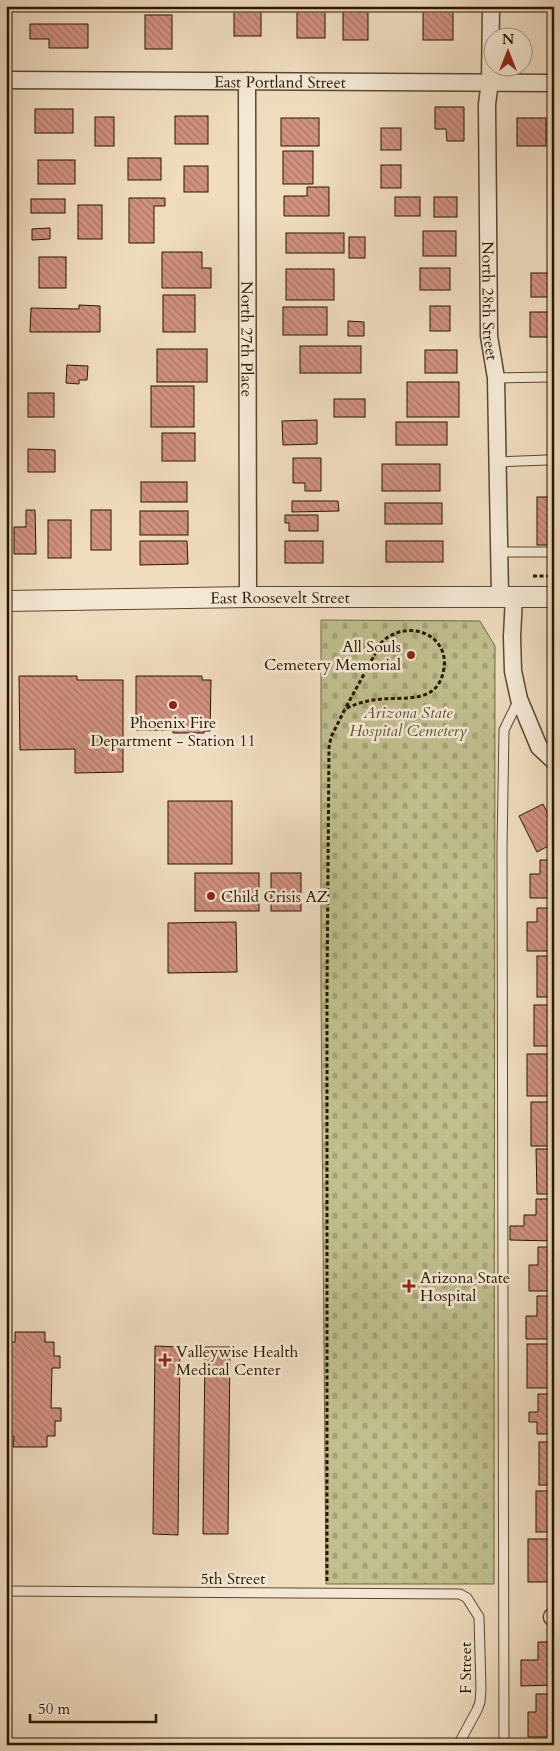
<svg xmlns="http://www.w3.org/2000/svg" width="560" height="1751" font-family="Cardo,serif">
<style>
.cemetery{fill:url(#cemetery-stones);stroke:#746a47}
.building{fill:url(#building-back-hatch);stroke:#271600}
.lines{fill:none;stroke-linecap:round;stroke-linejoin:round}
.service-casing{stroke:#594830;stroke-width:11}
.minor-casing{stroke:#594830;stroke-width:19}
.tertiary-casing{stroke:#594830;stroke-width:22}
.path{stroke:#271600;stroke-width:3;stroke-dasharray:4 2.5;stroke-linecap:butt}
.service{stroke:#f5e9d6;stroke-width:9}
.minor{stroke:#f5e9d6;stroke-width:16}
.tertiary{stroke:#f5e9d6;stroke-width:20}
.poi-dot{fill:#8f2418;stroke:#f5e9d6;stroke-width:2}
.labels{text-anchor:middle;stroke-width:5;stroke-linejoin:round;paint-order:stroke}
.street-label{font-size:16px;fill:#271600;stroke:#f5e9d6}
.poi-label{font-size:16px;fill:#271600;stroke:#f5e9d6;text-anchor:start}
.park-label{font-size:16px;font-style:italic;fill:#5d5132;stroke:#f5e9d6}
</style>
<defs>
<pattern id="cemetery-stones" width="16" height="16" patternUnits="userSpaceOnUse" patternTransform="scale(1.25)"><rect width="16" height="16" fill="#c0bf8e"/><path d="M2 7V4a2 2 0 0 1 4 0v3zM10 15v-3a2 2 0 0 1 4 0v3z" fill="#a5a379"/></pattern>
<pattern id="building-back-hatch" width="6" height="6" patternUnits="userSpaceOnUse" patternTransform="scale(1.25)"><rect width="6" height="6" fill="#d29281"/><path d="M-1 5l2 2M0 0l6 6M5-1l2 2" fill="none" stroke="#aa7667"/></pattern>
</defs>
<rect width="100%" height="100%" fill="#f0ddc0"/>
<filter id="stains"><feTurbulence type="fractalNoise" baseFrequency=".004" numOctaves="4"/><feColorMatrix values="0 0 0 0 .2 0 0 0 0 .09 0 0 0 0 .02 0 0 0 .5 -.17"/></filter>
<radialGradient id="worn" r=".72"><stop offset=".6" stop-color="#630" stop-opacity="0"/><stop offset="1" stop-color="#630" stop-opacity=".3"/></radialGradient>
<!-- cemetery -->
<polygon class="cemetery" points="321,620 480,621 495,646 494,1584 326,1584 321,990"/>
<!-- building -->
<g class="building">
<rect x="234" y="6" width="27" height="30"/>
<rect x="297" y="6" width="28" height="32"/>
<rect x="423" y="6" width="30" height="34"/>
<rect x="343" y="10" width="25" height="30"/>
<rect x="552" y="12" width="2" height="36"/>
<rect x="145" y="15" width="27" height="34"/>
<polygon points="30,24 88,24 88,48 49,48 49,39 30,39"/>
<polygon points="435,107 464,107 464,141 447,141 446,129 435,129"/>
<rect x="35" y="109" width="38" height="24"/>
<rect x="175" y="116" width="33" height="28"/>
<rect x="95" y="117" width="19" height="29"/>
<rect x="281" y="118" width="38" height="28"/>
<rect x="517" y="118" width="29" height="28"/>
<rect x="381" y="128" width="20" height="22"/>
<rect x="283" y="151" width="30" height="33"/>
<rect x="128" y="158" width="33" height="22"/>
<rect x="38" y="160" width="37" height="24"/>
<rect x="381" y="165" width="20" height="23"/>
<rect x="184" y="166" width="24" height="26"/>
<polygon points="307,187 329,187 329,216 284,216 284,196 307,196"/>
<rect x="395" y="197" width="25" height="19"/>
<rect x="434" y="197" width="23" height="20"/>
<polygon points="129,198 165,198 165,206 154,206 154,243 129,243"/>
<rect x="31" y="199" width="34" height="14"/>
<rect x="78" y="205" width="24" height="34"/>
<polygon points="50,228 50,239 32,240 32,229"/>
<rect x="423" y="231" width="33" height="25"/>
<rect x="286" y="233" width="58" height="20"/>
<rect x="349" y="237" width="16" height="21"/>
<polygon points="162,252 202,252 202,268 211,268 211,288 162,288"/>
<rect x="39" y="257" width="27" height="31"/>
<rect x="420" y="268" width="30" height="22"/>
<rect x="286" y="269" width="48" height="31"/>
<rect x="531" y="273" width="23" height="24"/>
<rect x="163" y="295" width="32" height="37"/>
<polygon points="79,305 100,306 100,332 30,332 31,308 79,309"/>
<rect x="430" y="306" width="20" height="25"/>
<rect x="283" y="307" width="44" height="28"/>
<rect x="530" y="312" width="21" height="25"/>
<polygon points="348,321 364,322 364,336 348,336"/>
<rect x="300" y="346" width="61" height="27"/>
<rect x="157" y="349" width="50" height="33"/>
<rect x="425" y="350" width="32" height="23"/>
<polygon points="67,365 88,366 87,380 79,380 79,384 66,383"/>
<rect x="407" y="382" width="52" height="35"/>
<rect x="151" y="386" width="43" height="41"/>
<rect x="28" y="393" width="26" height="24"/>
<rect x="334" y="399" width="31" height="18"/>
<polygon points="317,420 317,444 283,445 282,421"/>
<rect x="396" y="422" width="51" height="23"/>
<rect x="162" y="433" width="33" height="28"/>
<polygon points="28,449 55,450 55,472 28,472"/>
<polygon points="293,458 321,458 321,491 305,491 305,483 293,483"/>
<rect x="382" y="464" width="58" height="27"/>
<rect x="141" y="482" width="46" height="20"/>
<rect x="537" y="497" width="17" height="48"/>
<polygon points="292,501 338,501 339,511 292,512"/>
<rect x="385" y="503" width="57" height="21"/>
<polygon points="26,510 35,510 36,554 14,554 14,527 26,527"/>
<rect x="91" y="510" width="20" height="40"/>
<rect x="140" y="511" width="48" height="24"/>
<polygon points="285,515 318,515 318,531 289,531 289,523 285,523"/>
<rect x="48" y="520" width="23" height="38"/>
<polygon points="140,541 187,541 188,564 140,565"/>
<rect x="285" y="541" width="38" height="22"/>
<rect x="386" y="541" width="57" height="21"/>
<polygon points="19,676 77,676 77,680 123,680 123,772 75,773 75,749 20,750"/>
<polygon points="136,676 202,676 202,680 211,680 210,731 204,731 204,733 173,733 173,730 136,730"/>
<rect x="168" y="801" width="64" height="63"/>
<polygon points="543,804 554,826 554,843 537,852 519,816"/>
<polygon points="540,860 554,860 554,898 530,898 530,874 540,874"/>
<rect x="195" y="873" width="64" height="38"/>
<rect x="271" y="873" width="30" height="38"/>
<polygon points="537,908 554,908 554,951 527,951 527,922 537,922"/>
<polygon points="236,922 237,972 168,973 168,923"/>
<rect x="537" y="956" width="17" height="41"/>
<rect x="534" y="1005" width="20" height="41"/>
<rect x="527" y="1054" width="27" height="42"/>
<rect x="531" y="1102" width="23" height="44"/>
<polygon points="536,1149 554,1149 554,1194 537,1194"/>
<polygon points="536,1199 554,1199 554,1241 510,1240 510,1226 524,1226 524,1215 536,1215"/>
<polygon points="538,1247 554,1247 554,1291 529,1291 529,1265 538,1265"/>
<polygon points="537,1296 554,1296 554,1339 526,1339 526,1316 537,1316"/>
<polygon points="15,1332 45,1332 45,1342 54,1342 54,1356 60,1356 60,1368 52,1368 51,1408 61,1408 61,1421 55,1421 55,1436 47,1436 47,1447 13,1447 14,1436 6,1436 6,1342 15,1342"/>
<rect x="527" y="1344" width="27" height="44"/>
<polygon points="155,1346 180,1347 178,1535 153,1534"/>
<polygon points="205,1347 230,1347 228,1534 203,1534"/>
<polygon points="538,1394 554,1394 554,1434 537,1434 537,1422 529,1422 529,1412 538,1412"/>
<rect x="539" y="1442" width="15" height="43"/>
<rect x="536" y="1491" width="18" height="41"/>
<rect x="528" y="1539" width="26" height="43"/>
<polygon points="538,1642 554,1642 554,1685 521,1686 521,1660 538,1660"/>
<polygon points="536,1694 554,1694 554,1737 528,1737 528,1712 536,1712"/>
</g>
<g class="lines">
<defs>
<g id="service">
<polyline points="496,378 552,377"/>
<polyline points="498,462 547,460"/>
<polyline points="499,552 554,552"/>
<polyline points="6,1591 460,1594 467,1598 479,1617 481,1689 480,1702 477,1710 458,1745"/>
<polyline points="504,1745 502,848 504,730 519,699"/>
</g>
<g id="minor">
<path id="s1" d="M491,6L490,82L487,104L489,336L496,378L500,596"/>
<path id="s2" d="M6,80L554,83"/>
<path id="s3" d="M247,81L248,597"/>
<polyline points="514,596 512,637 513,671 519,699 539,747 554,761"/>
<polyline points="552,1617 554,1617"/>
</g>
<g id="tertiary">
<path id="s4" d="M6,601L248,597H554"/>
</g>
</defs>
<!-- service casing -->
<use href="#service" class="service-casing"/>
<!-- minor casing -->
<use href="#minor" class="minor-casing"/>
<!-- tertiary casing -->
<use href="#tertiary" class="tertiary-casing"/>
<!-- path -->
<g class="path">
<polyline points="533,576 554,576"/>
<path d="M327,1581V993L329,747L331,737L345,709C357,703 369,700 382,699C406,697 436,703 443,673C453,634 406,617 381,643L345,709"/>
</g>
<!-- service -->
<use href="#service" class="service"/>
<!-- minor -->
<use href="#minor" class="minor"/>
<!-- tertiary -->
<use href="#tertiary" class="tertiary"/>
</g>
<!-- markers -->
<g class="poi-dot">
<circle cx="411" cy="655" r="5"/>
<circle cx="173" cy="705" r="5"/>
<circle cx="211" cy="896" r="5"/>
<path d="M406.5 1278.5h5v5h5v5h-5v5h-5v-5h-5v-5h5z"/>
<path d="M162.5 1352.5h5v5h5v5h-5v5h-5v-5h-5v-5h5z"/>
</g>
<g class="labels">
<!-- street labels -->
<g class="street-label">
<text dy="6" stroke="none"><textPath href="#s2" startOffset="274">East Portland Street</textPath></text>
<text dy="6" stroke="none"><textPath href="#s1" startOffset="295">North 28th Street</textPath></text>
<text dy="6" stroke="none"><textPath href="#s3" startOffset="258">North 27th Place</textPath></text>
<text dy="6" stroke="none"><textPath href="#s4" startOffset="274">East Roosevelt Street</textPath></text>
<text x="233" y="1584">5th Street</text>
<text transform="translate(465 1668) rotate(-90)" y="6">F Street</text>
</g>
<!-- poi labels -->
<g class="poi-label">
<text x="401" y="652" text-anchor="end">All Souls<tspan x="401" dy="18">Cemetery Memorial</tspan></text>
<text x="173" y="728" text-anchor="middle">Phoenix Fire<tspan x="173" dy="18">Department - Station 11</tspan></text>
<text x="221" y="902">Child Crisis AZ</text>
<text x="420" y="1283">Arizona State<tspan x="420" dy="18">Hospital</tspan></text>
<text x="176" y="1357">Valleywise Health<tspan x="176" dy="18">Medical Center</tspan></text>
</g>
<!-- park labels -->
<g class="park-label">
<text x="408" y="718">Arizona State<tspan x="408" dy="18">Hospital Cemetery</tspan></text>
</g>
</g>
<!-- margin -->
<rect width="560" height="1751" fill="none" stroke="#f0ddc0" stroke-width="25"/>
<rect x="8" y="8" width="545" height="1736" fill="none" stroke="#271600" stroke-width="2.5"/>
<rect x="12" y="12" width="535" height="1726" fill="none" stroke="#271600"/>
<!-- north arrow -->
<g transform="translate(508 52)"><circle r="24" fill="#f5e9d6" stroke="#a39580"/>
<path d="M0-4L9 19L0 12L-9 19Z" fill="#8f2418"/>
<text y="-8" font-size="14" font-weight="bold" text-anchor="middle" fill="#271600">N</text>
</g>
<!-- scale -->
<path d="M30 1714v8h126v-8" fill="none" stroke="#271600" stroke-width="2.5"/>
<text x="38" y="1714" font-size="15" fill="#271600" stroke="#f5e9d6" stroke-width="4" paint-order="stroke">50 m</text>
<rect width="100%" height="100%" filter="url(#stains)"/>
<rect width="100%" height="100%" fill="url(#worn)"/>
</svg>
